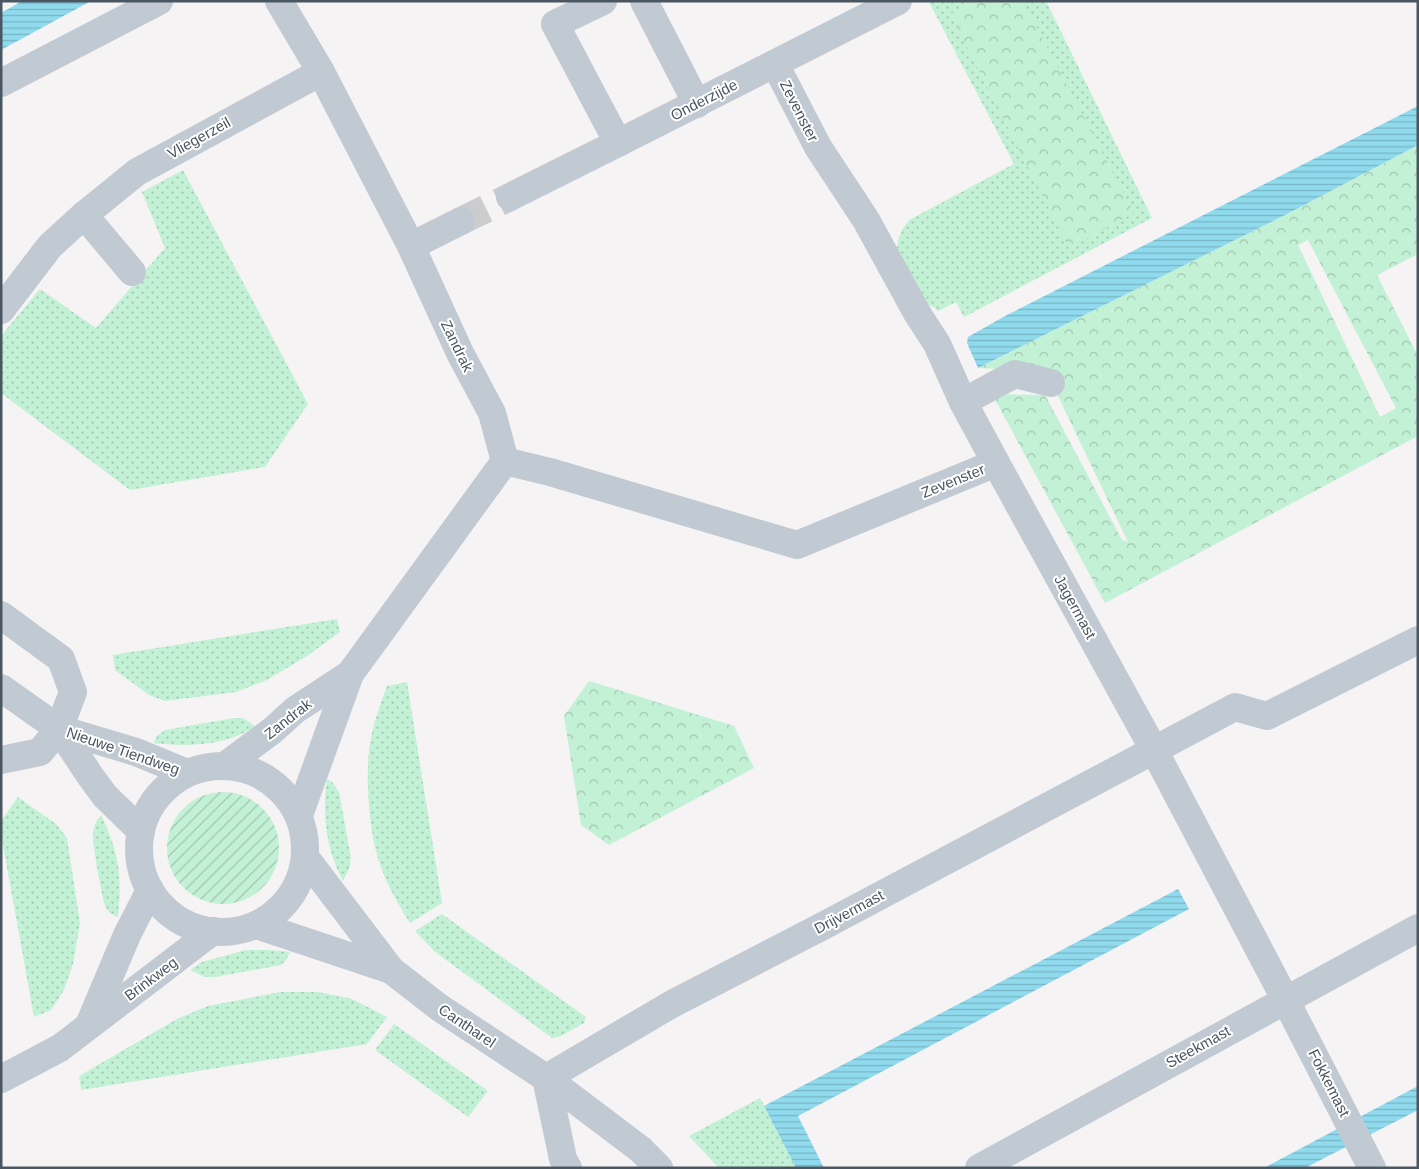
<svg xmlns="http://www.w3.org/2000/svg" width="1419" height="1169" font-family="Arial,sans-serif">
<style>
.grass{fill:url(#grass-dots)}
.forest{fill:url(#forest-crowns);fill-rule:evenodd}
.garden{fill:url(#garden-furrows)}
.water{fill:url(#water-rules)}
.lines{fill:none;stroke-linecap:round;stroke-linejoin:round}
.minor-tunnel{stroke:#caccce;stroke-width:28;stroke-dasharray:28 14;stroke-linecap:butt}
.minor{stroke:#c1cad2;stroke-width:28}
.labels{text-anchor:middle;stroke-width:4;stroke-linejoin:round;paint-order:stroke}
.street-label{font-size:15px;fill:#4a5661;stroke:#fff}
</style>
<defs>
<pattern id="grass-dots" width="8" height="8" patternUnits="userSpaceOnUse" patternTransform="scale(1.25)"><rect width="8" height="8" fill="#c3f1d5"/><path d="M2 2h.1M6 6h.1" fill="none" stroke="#a0c6b0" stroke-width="1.8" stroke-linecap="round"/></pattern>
<pattern id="forest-crowns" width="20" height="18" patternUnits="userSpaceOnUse" patternTransform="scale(1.25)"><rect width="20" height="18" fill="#c3f1d5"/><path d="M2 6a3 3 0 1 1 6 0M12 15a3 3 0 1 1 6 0" fill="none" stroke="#a0c6b0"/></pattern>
<pattern id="garden-furrows" width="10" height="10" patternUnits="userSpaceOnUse" patternTransform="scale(1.25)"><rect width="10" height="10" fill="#c3f1d5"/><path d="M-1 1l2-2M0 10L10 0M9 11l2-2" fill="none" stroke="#a0c6b0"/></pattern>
<pattern id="water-rules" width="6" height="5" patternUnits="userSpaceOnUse" patternTransform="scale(1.25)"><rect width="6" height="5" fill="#90daee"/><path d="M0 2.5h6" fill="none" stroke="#78b4c4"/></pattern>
</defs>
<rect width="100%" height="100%" fill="#f5f3f3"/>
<!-- grass -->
<g class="grass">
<polygon points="931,1 1046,1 1152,218 964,317 956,302 938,311 934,307 923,303 896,252 899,237 903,228 909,220 1014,164 929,2"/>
<polygon points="183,170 308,404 265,467 130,490 1,393 1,336 40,289 96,328 165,248 142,192"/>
<polygon points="337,619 340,632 307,656 267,680 236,692 165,701 149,695 115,670 113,655"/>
<path d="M407,682L442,903L410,923C397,902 385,882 378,858C369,829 365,774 370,744C373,724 380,705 387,686Z"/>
<path d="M234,718H243L255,726C228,746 186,747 154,743L157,736L165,730Z"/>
<path d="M327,779L333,783L339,792L351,858L349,869L343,881C326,850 322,813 327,779Z"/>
<polygon points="18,797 56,824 67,838 80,923 73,964 64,990 51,1010 34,1017 1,834 1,821"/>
<path d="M101,815C119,852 122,876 118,917C113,915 109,913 106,908C102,900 93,846 93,836C93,827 96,821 101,815Z"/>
<polygon points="442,914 586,1017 584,1023 561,1036 552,1038 434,951 415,931"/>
<polygon points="246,950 270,950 290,952 286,960 281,965 215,977 205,977 190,970 202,962"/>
<polygon points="280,992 318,992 352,999 387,1017 367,1044 81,1090 79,1076 177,1019 208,1006"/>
<polygon points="394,1024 488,1091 468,1117 375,1050"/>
<polygon points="760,1098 796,1168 719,1168 689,1136"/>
</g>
<!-- forest -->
<g class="forest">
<polygon points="974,1 1023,1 1134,213 1069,248 950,14"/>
<path d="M1418,145V254L1377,275L1418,356V436L1105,603L992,394L1045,395L1122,540L1128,542L1046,371L978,368L1289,213ZM1308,240L1396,408L1380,417L1298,245Z"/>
<polygon points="589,681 734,726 754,768 609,845 581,825 564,716"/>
</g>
<!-- garden -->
<circle class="garden" cx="223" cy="848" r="56"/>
<!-- water -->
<g class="water">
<polygon points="22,1 91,1 1,50 1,13"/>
<polygon points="1418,106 1418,145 1289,213 978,368 967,343 968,337 1005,316"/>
<polygon points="1178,889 1189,909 798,1116 824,1168 796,1168 764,1106"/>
<polygon points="1418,1086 1418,1110 1305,1168 1264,1168"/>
</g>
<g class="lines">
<!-- minor-tunnel -->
<polyline class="minor-tunnel" points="461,221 510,197"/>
<!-- minor -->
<g class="minor">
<polyline points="279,1 321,72 411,246 460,353 492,413 505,461 350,674 299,815"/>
<polyline points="603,1 555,24 618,143"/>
<polyline points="644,1 697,104"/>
<polyline points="1,83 159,1"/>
<polyline points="510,197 618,143 898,1"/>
<polyline points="84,215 132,272"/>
<polyline points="411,246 461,221"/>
<polyline points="1,310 50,246 84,215 137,172 321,72"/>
<polyline points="963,402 1015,374 1051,383"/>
<polyline points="505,461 550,472 797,545 996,463 963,402 937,344 917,313 866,220 818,147 775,64"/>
<polyline points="996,463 1154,750 1285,999 1372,1168"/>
<polyline points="1,615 61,659 73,692 59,729 40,752 1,760"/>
<polyline points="1,688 59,729 136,752 187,773"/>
<polyline points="59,729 91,777 105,796 141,831"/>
<polyline points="226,765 273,730 295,710 350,674"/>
<circle cx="222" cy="849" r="83"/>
<polyline points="305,857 391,970 440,1008 546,1078 640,1149 659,1168"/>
<polyline points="256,925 391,970"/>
<polyline points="89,1025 127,935 150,890"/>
<polyline points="1,1079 60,1048 213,931"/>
<polyline points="568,1168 563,1159 546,1078 672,1004 821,927 1235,707 1267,716 1418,640"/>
<polyline points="979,1168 1418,928"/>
</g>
</g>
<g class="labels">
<!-- street labels -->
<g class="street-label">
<text transform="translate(704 100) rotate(-27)" y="5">Onderzijde</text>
<text transform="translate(799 111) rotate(63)" y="5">Zevenster</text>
<text transform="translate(199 138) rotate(-29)" y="5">Vliegerzeil</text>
<text transform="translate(457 346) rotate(64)" y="5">Zandrak</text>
<text transform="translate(953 481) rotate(-22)" y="5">Zevenster</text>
<text transform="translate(1075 607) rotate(61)" y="5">Jagermast</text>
<text transform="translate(288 719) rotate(-38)" y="5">Zandrak</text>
<text transform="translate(123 751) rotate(19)" y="5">Nieuwe Tiendweg</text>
<text transform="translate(849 912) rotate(-28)" y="5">Drijvermast</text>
<text transform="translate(151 979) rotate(-37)" y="5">Brinkweg</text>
<text transform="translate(467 1026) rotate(34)" y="5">Cantharel</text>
<text transform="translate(1198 1047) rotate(-29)" y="5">Steekmast</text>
<text transform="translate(1329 1083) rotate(63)" y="5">Fokkemast</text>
</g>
</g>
<!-- border -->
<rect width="1419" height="1169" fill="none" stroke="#4a5661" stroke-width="5"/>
</svg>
